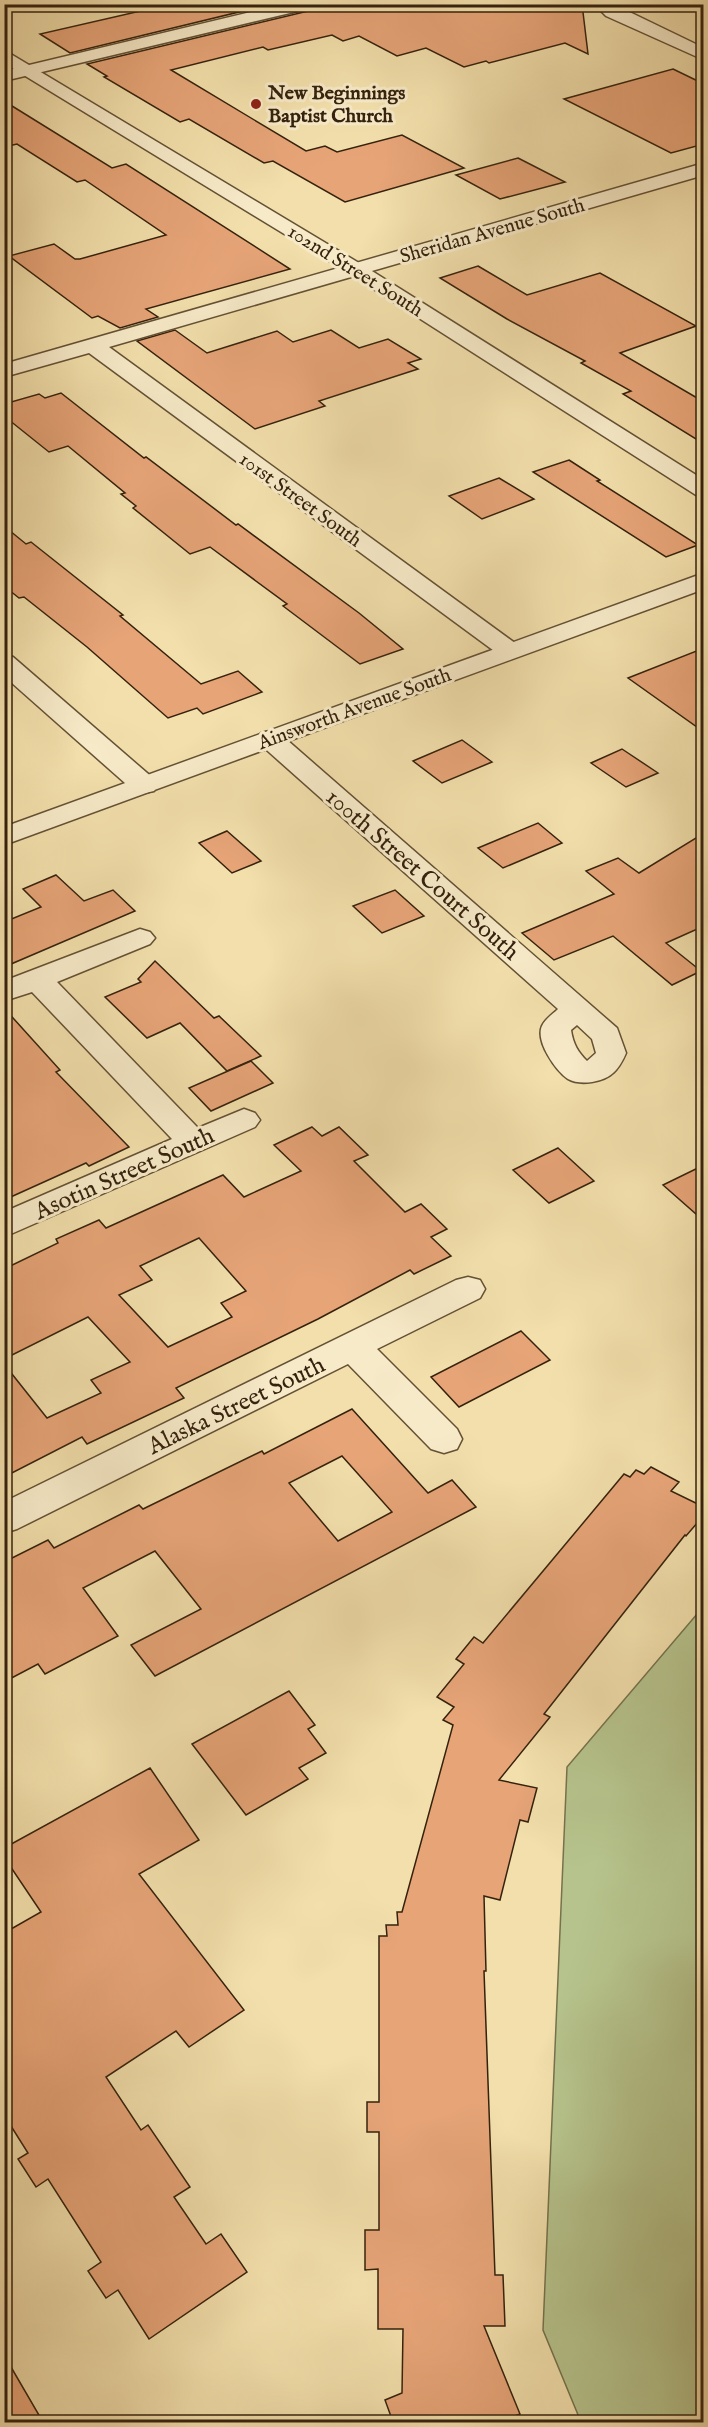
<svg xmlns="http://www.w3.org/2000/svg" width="708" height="2427" font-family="'IM FELL English',serif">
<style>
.green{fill:#b6c38c;stroke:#76724d;stroke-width:1.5}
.building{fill:#e6a477;stroke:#35220e;stroke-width:1.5;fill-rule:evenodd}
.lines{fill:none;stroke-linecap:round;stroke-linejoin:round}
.minor-casing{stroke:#645135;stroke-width:3}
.tertiary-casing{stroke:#645135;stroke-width:3}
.minor{fill:#f7eac8;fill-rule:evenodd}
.tertiary{fill:#f7eac8;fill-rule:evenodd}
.poi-dot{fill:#8f2418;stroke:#f7eac8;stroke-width:2}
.labels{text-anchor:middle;stroke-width:6;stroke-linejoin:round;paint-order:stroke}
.far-poi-label{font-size:20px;font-weight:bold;fill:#35220e;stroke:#f7eac8;text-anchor:start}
.far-street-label{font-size:20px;fill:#35220e;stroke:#f7eac8}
.street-label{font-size:24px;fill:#35220e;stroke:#f7eac8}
</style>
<rect width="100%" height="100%" fill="#f2dfab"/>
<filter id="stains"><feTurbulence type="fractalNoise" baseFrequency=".00333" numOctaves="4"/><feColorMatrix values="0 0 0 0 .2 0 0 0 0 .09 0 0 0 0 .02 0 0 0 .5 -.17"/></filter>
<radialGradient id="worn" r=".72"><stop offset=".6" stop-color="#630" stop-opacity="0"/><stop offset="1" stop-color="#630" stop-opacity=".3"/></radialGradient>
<!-- green -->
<polygon class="green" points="703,1607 703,2422 581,2422 543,2330 567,1767"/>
<!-- building -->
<g class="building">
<polygon points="171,4 272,4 70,53 40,34"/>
<polygon points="317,4 582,4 588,54 565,43 489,63 486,61 464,67 426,48 397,56 359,36 343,41 332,35 268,50 263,47 171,70 306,151 325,146 337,152 402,135 464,168 345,202 273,161 264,163 189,119 180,122 104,77 107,76 87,64 308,11"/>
<polygon points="673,69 704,84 704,144 671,153 564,99"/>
<polygon points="4,101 112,168 126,164 290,269 146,309 158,317 120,328 98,316 92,318 9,256 54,244 75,259 80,259 166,235 85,180 77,182 17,144 4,147"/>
<polygon points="518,158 565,182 500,199 456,175"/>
<polygon points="478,266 527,295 600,273 696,326 620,353 704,402 704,444 623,394 631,391 581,363 585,361 507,319 440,278"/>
<polygon points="175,330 207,353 277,331 293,342 331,330 359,348 388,339 421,359 408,363 418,369 319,401 325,406 255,429 137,341"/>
<polygon points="61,393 144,458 146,457 236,525 238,524 359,613 403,649 360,664 283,606 287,604 210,547 190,554 133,508 136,506 121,494 125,493 68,446 49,452 4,416 4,404 39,394 45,398"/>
<polygon points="569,460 600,480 597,481 698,545 666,557 533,472"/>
<polygon points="499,478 534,499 482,519 449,496"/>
<polygon points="4,526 26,544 31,542 123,615 120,616 201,684 238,671 262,692 203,714 197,708 168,718 87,647 24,597 19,598 4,586"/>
<polygon points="704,648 704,732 628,678"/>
<polygon points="462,740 492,762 442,783 413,761"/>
<polygon points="622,749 658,773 626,787 591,763"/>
<polygon points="538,823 562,843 503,868 478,848"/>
<polygon points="227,831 261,861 232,873 199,843"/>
<polygon points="704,833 704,926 666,943 701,971 672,985 613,936 554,960 522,933 614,894 586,871 618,858 639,873"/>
<polygon points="56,875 84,901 113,890 135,911 4,967 4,922 41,907 23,889"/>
<polygon points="395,890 424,916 382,933 353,906"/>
<polygon points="155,961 214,1018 219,1016 261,1056 227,1071 180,1023 147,1038 105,997 141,982 138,979"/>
<polygon points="4,1008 60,1070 56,1072 129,1147 89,1166 86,1163 4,1200"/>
<polygon points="251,1061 273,1083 211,1111 189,1088"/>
<path d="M312,1127L322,1136L339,1127L368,1155L354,1161L405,1212L421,1204L447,1229L431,1237L451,1256L414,1274L410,1270L318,1319L176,1388L184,1398L87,1444L82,1437L4,1477V1364L47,1418L101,1393L91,1380L130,1362L88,1317L4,1359V1269L58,1243L56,1239L99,1220L106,1228L223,1175L244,1197L301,1171L274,1145ZM199,1238L246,1291L221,1303L232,1317L168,1347L119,1295L152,1280L140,1266Z"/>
<polygon points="558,1148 594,1181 549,1203 513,1170"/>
<polygon points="704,1165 704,1221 663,1185"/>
<polygon points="521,1331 550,1360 459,1407 431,1377"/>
<path d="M352,1409L428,1493L452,1480L476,1507L155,1676L131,1645L201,1609L155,1551L83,1588L118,1636L45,1674L38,1664L4,1682V1562L48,1540L54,1548L139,1505L143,1509L262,1451L264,1454ZM342,1456L392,1512L338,1541L289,1483Z"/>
<polygon points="651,1467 679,1482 671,1491 704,1507 704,1515 686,1536 685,1535 544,1714 550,1717 499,1780 537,1788 528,1822 520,1820 500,1900 484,1896 486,1971 484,1971 495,2275 503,2275 505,2326 484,2326 520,2414 499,2422 393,2422 385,2400 402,2393 403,2329 378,2329 378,2269 365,2270 365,2230 379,2230 379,2132 367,2132 367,2102 379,2102 379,1936 387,1936 386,1925 398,1925 397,1912 402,1912 453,1725 443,1720 454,1707 437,1697 464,1664 456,1659 474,1637 483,1643 624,1474 630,1477 636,1470 644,1474"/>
<polygon points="289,1691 315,1725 308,1729 326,1753 299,1768 308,1779 246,1815 192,1744"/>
<polygon points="150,1768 199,1840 139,1874 244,2010 189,2047 176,2031 106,2077 141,2130 148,2125 190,2187 174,2197 206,2244 221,2234 247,2272 149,2339 118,2290 106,2298 88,2271 101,2262 48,2179 36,2187 18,2159 28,2153 4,2115 4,1933 41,1912 4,1857 4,1848"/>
<polygon points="4,2355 43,2422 4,2422"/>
</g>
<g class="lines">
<defs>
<g id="minor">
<polygon points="284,4 315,4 307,9 4,81 4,71"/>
<polygon points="594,4 613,4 704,48 704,60 606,16"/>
<polygon points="704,163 704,175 109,347 519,646 523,651 519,656 510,659 501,656 89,353 4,377 4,364"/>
<polygon points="4,654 13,657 154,779 158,785 154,791 144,793 134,791 4,676"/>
<path d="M270,731L279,733L617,1028L626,1053C623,1060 619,1068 613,1073C604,1082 580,1086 568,1079C556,1071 535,1041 542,1026C545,1019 553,1014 558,1009L261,745L257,739L261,733ZM577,1025L592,1039L596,1053L587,1061C578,1052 573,1044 571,1030Z"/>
<polygon points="140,929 150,932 155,938 150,944 57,982 198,1128 244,1109 255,1113 260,1120 255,1127 4,1237 4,1212 172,1139 32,992 4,1001 4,981"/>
<polygon points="468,1277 480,1280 485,1289 480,1298 377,1349 457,1429 462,1439 457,1449 444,1453 431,1449 348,1364 17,1529 4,1533 4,1502 456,1280"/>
</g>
<g id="tertiary">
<polygon points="4,50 364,266 704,480 704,497 696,495 350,274 4,63"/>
<polygon points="704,573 704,589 4,845 4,827"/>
</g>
</defs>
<!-- minor casing -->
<use href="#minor" class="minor-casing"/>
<!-- tertiary casing -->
<use href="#tertiary" class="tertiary-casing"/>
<!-- minor -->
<use href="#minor" class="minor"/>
<!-- tertiary -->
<use href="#tertiary" class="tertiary"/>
</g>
<!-- markers -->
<circle class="poi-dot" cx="256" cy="104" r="6"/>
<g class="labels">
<!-- far-poi labels -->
<g class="far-poi-label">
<text x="268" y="99">New Beginnings<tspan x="268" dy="23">Baptist Church</tspan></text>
</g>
<!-- far-street labels -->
<g class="far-street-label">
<text transform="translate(492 230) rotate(-16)" y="7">Sheridan Avenue South</text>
<text transform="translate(356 270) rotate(32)" y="7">102nd Street South</text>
<text transform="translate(301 499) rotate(36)" y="7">101st Street South</text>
<text transform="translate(354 708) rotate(-20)" y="7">Ainsworth Avenue South</text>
</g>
<!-- street labels -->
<g class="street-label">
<text transform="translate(423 874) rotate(41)" y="8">100th Street Court South</text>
<text transform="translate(124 1173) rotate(-24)" y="8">Asotin Street South</text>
<text transform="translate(236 1405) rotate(-26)" y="8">Alaska Street South</text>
</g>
</g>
<!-- margin -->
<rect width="708" height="2427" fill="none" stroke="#f2dfab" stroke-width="24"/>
<rect x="6" y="6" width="696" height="2415" fill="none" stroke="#35220e" stroke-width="3"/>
<rect x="12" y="12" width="684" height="2403" fill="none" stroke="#35220e" stroke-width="1.5"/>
<rect width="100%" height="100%" filter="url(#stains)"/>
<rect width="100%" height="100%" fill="url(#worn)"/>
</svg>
